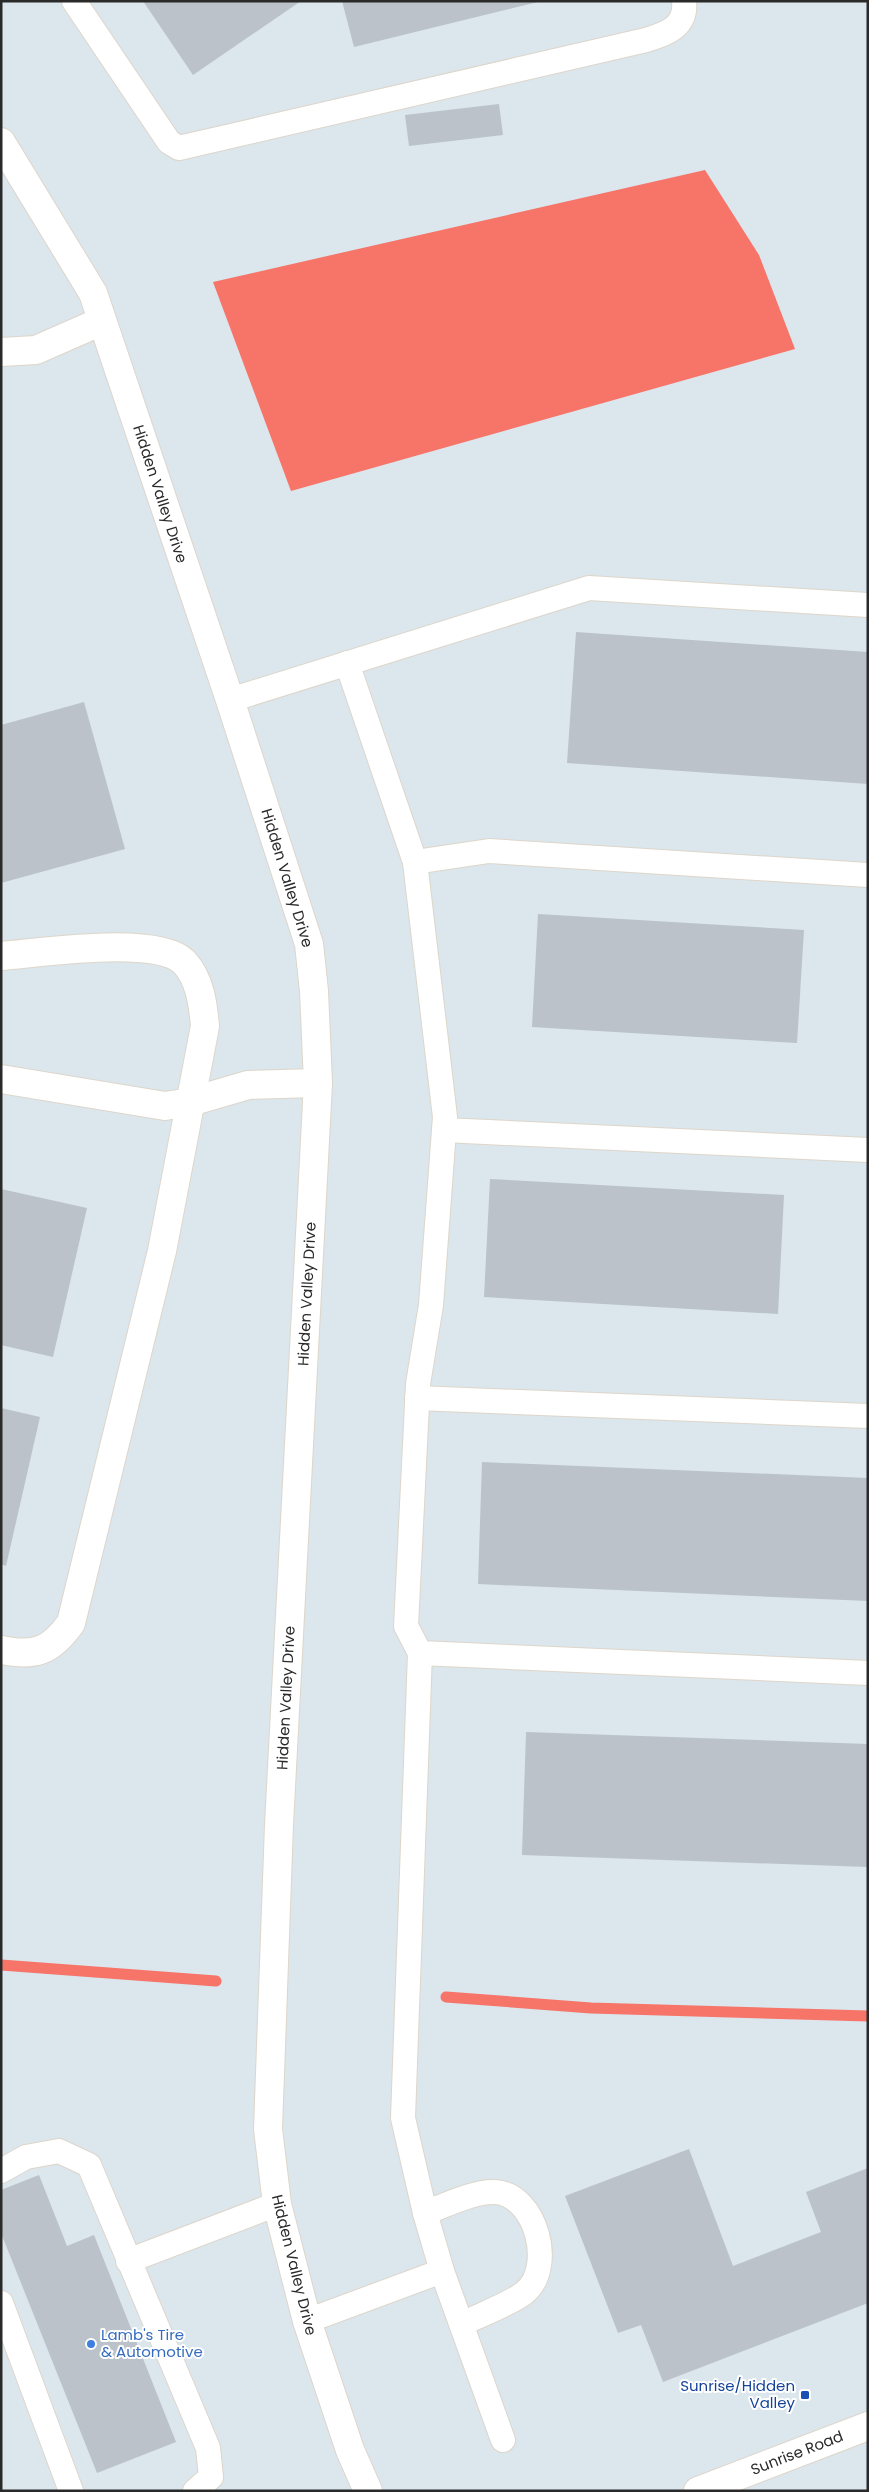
<svg xmlns="http://www.w3.org/2000/svg" width="869" height="2492" font-family="Poppins,sans-serif">
<style>
.water{fill:#f67468}
.lines{fill:none;stroke-linecap:round;stroke-linejoin:round}
.stream{stroke:#f67468;stroke-width:11}
.building{fill:#bbc2c9}
.lane-casing{stroke:#ddd6ca;stroke-width:26}
.street-casing{stroke:#ddd6ca;stroke-width:30}
.secondary-casing{stroke:#ddd6ca;stroke-width:30}
.lane{stroke:#fff;stroke-width:24}
.street{stroke:#fff;stroke-width:28}
.secondary{stroke:#fff;stroke-width:28}
.shop-dot{fill:#3f7fe0;stroke:#fff;stroke-width:2}
.transit-dot{fill:#1a4fb4;stroke:#fff;stroke-width:2}
.labels{text-anchor:middle;stroke-width:4;stroke-linejoin:round;paint-order:stroke}
.street-label{font-size:15px;fill:#2a2a2a;stroke:#fff}
.shop-label{font-size:15px;fill:#366cbe;stroke:#fff;text-anchor:start}
.transit-label{font-size:15px;fill:#164399;stroke:#fff;text-anchor:end}
</style>
<rect width="100%" height="100%" fill="#dce6ed"/>
<!-- water -->
<polygon class="water" points="705,170 759,255 795,349 291,491 213,282"/>
<g class="lines">
<!-- stream -->
<g class="stream">
<polyline points="1,1965 216,1981"/>
<polyline points="446,1997 591,2008 868,2016"/>
</g>
</g>
<!-- building -->
<g class="building">
<polygon points="143,1 301,1 193,75"/>
<polygon points="342,1 538,1 538,2 354,47"/>
<polygon points="499,104 503,135 409,146 405,115"/>
<polygon points="576,632 868,652 868,784 567,763"/>
<polygon points="84,702 125,849 1,883 1,725"/>
<polygon points="538,914 804,930 797,1043 532,1027"/>
<polygon points="490,1179 784,1195 778,1314 484,1297"/>
<polygon points="1,1189 87,1208 53,1357 1,1345"/>
<polygon points="1,1408 40,1417 6,1566 1,1564"/>
<polygon points="482,1462 868,1478 868,1601 478,1584"/>
<polygon points="526,1732 868,1744 868,1867 522,1855"/>
<polygon points="689,2149 733,2266 821,2232 806,2192 868,2168 868,2303 663,2382 641,2325 618,2333 565,2196"/>
<polygon points="39,2175 67,2246 94,2235 176,2442 97,2473 1,2233 1,2190"/>
</g>
<g class="lines">
<defs>
<g id="lane">
<path d="M74,1L169,142L179,148L646,40C666,34 687,27 684,1"/>
<polyline points="347,663 415,862 445,1117 431,1305 418,1384 406,1626 420,1653 868,1673"/>
<polyline points="230,700 589,588 868,605"/>
<polyline points="415,862 489,851 868,875"/>
<polyline points="444,1130 868,1150"/>
<polyline points="417,1398 868,1416"/>
<polyline points="1,2171 26,2157 59,2151 89,2165 208,2448 211,2477 195,2491"/>
<path d="M425,2213C444,2206 474,2191 495,2192C536,2194 556,2268 524,2293C510,2304 480,2315 462,2324"/>
<polyline points="128,2261 277,2204"/>
<polyline points="442,2271 503,2440"/>
<polyline points="1,2303 71,2491"/>
<polyline points="307,2321 442,2271 425,2213 403,2118 420,1653"/>
</g>
<g id="street">
<polyline points="1,142 93,293 230,700 309,944 314,991 318,1083 279,1825 268,2129 277,2204 307,2321 350,2450 368,2491"/>
<polyline points="1,352 36,350 102,321"/>
<path d="M1,956C41,953 156,935 184,962C200,979 203,1004 205,1026L162,1251L71,1623C51,1651 35,1657 1,1650"/>
<polyline points="1,1079 165,1106 190,1102 248,1085 318,1083"/>
</g>
<polyline id="secondary" points="698,2491 868,2426"/>
</defs>
<!-- lane casing -->
<use href="#lane" class="lane-casing"/>
<!-- street casing -->
<use href="#street" class="street-casing"/>
<!-- secondary casing -->
<use href="#secondary" class="secondary-casing"/>
<!-- lane -->
<use href="#lane" class="lane"/>
<!-- street -->
<use href="#street" class="street"/>
<!-- secondary -->
<use href="#secondary" class="secondary"/>
</g>
<!-- markers -->
<circle class="shop-dot" cx="91" cy="2344" r="5"/>
<rect class="transit-dot" x="800" y="2390" width="10" height="10" rx="2.5"/>
<g class="labels">
<!-- street labels -->
<g class="street-label">
<text transform="translate(160 494) rotate(72)" y="5">Hidden Valley Drive</text>
<text transform="translate(287 878) rotate(73)" y="5">Hidden Valley Drive</text>
<text transform="translate(307 1294) rotate(-87)" y="5">Hidden Valley Drive</text>
<text transform="translate(286 1698) rotate(-87)" y="5">Hidden Valley Drive</text>
<text transform="translate(294 2265) rotate(76)" y="5">Hidden Valley Drive</text>
<text transform="translate(797 2453) rotate(-21)" y="5">Sunrise Road</text>
</g>
<!-- shop labels -->
<g class="shop-label">
<text x="101" y="2340">Lamb's Tire<tspan x="101" dy="17">&amp; Automotive</tspan></text>
</g>
<!-- transit labels -->
<g class="transit-label">
<text x="795" y="2391">Sunrise/Hidden<tspan x="795" dy="17">Valley</tspan></text>
</g>
</g>
<!-- border -->
<rect width="869" height="2492" fill="none" stroke="#2a2a2a" stroke-width="5"/>
</svg>
